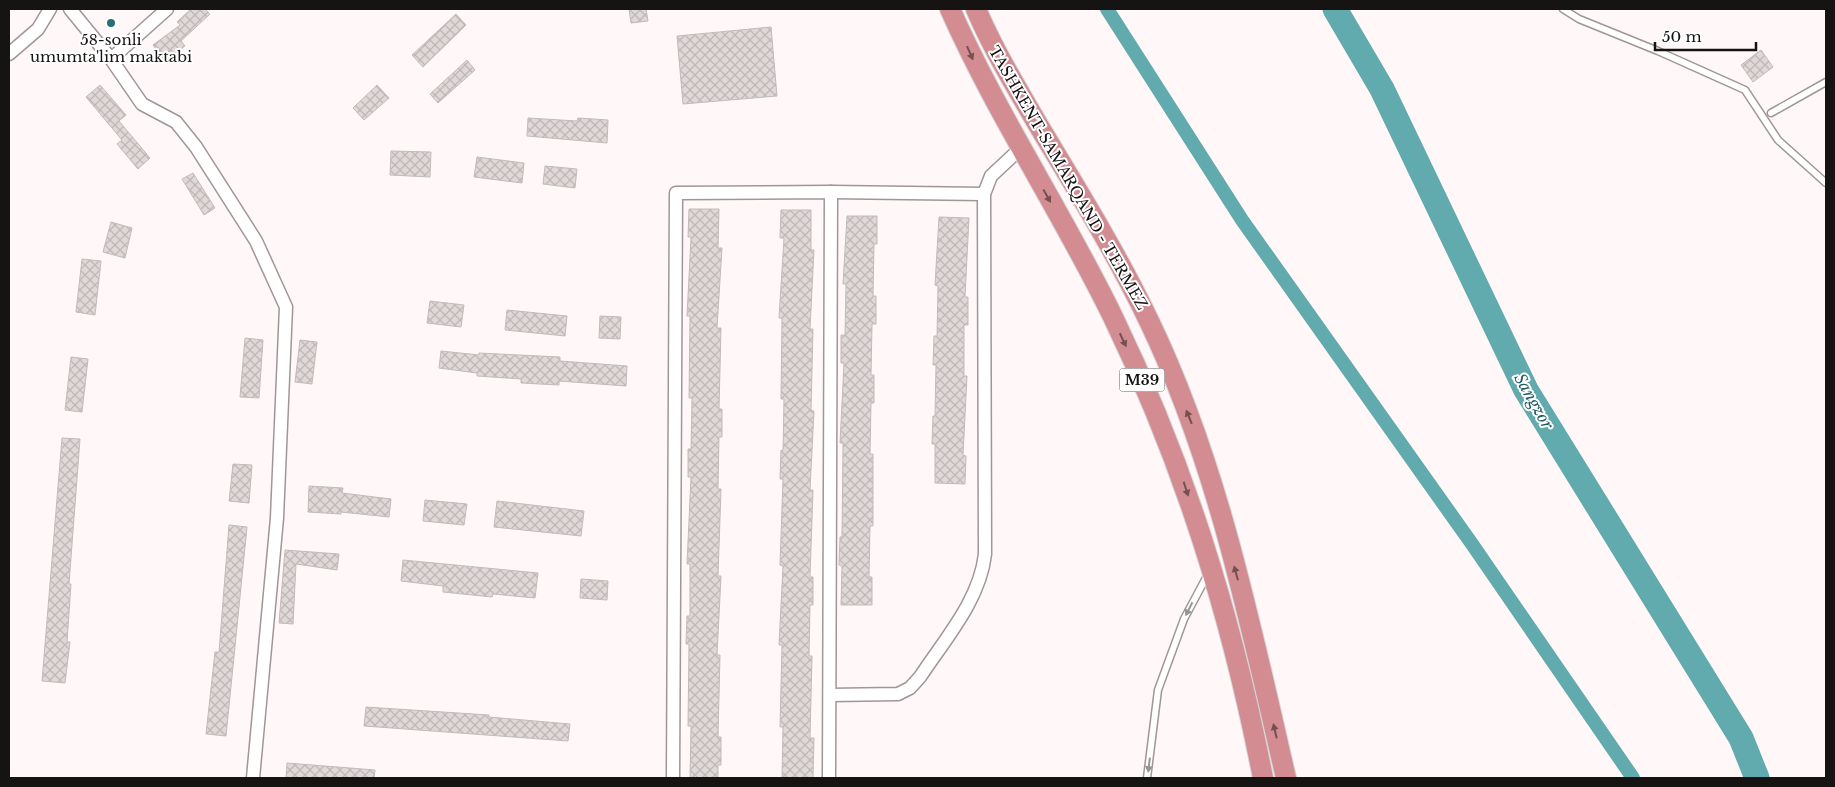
<svg xmlns="http://www.w3.org/2000/svg" width="1835" height="787" font-family="'Libre Baskerville',serif">
<style>
.lines{fill:none;stroke-linecap:round;stroke-linejoin:round}
.canal{stroke:#61aaad;stroke-width:14}
.river{stroke:#61aaad;stroke-width:25}
.building{fill:url(#building-cross-hatch);stroke:#c3babb}
.service-casing{stroke:#9f9697;stroke-width:9}
.minor-casing{stroke:#9f9697;stroke-width:15}
.trunk-casing{stroke:#d5d5d5;stroke-width:22}
.service{stroke:#fff;stroke-width:6}
.minor{stroke:#fff;stroke-width:12}
.trunk{stroke:#d28c92;stroke-width:20}
.oneway{fill:#745052}
.oneway2{fill:#969595}
.poi-dot{fill:#257074;stroke:#fff;stroke-width:2}
.labels{text-anchor:middle;stroke-width:4;stroke-linejoin:round;paint-order:stroke}
.shield{fill:#fff;stroke:#5c5a5a;stroke-width:1}
.shield-label{font-size:14px;font-weight:bold;fill:#161313}
.poi-label{font-size:15px;fill:#161313;stroke:#fff}
.street-label{font-size:15px;fill:#161313;stroke:#fff}
.water-label{font-size:16px;font-style:italic;fill:#1e5c5f;stroke:#fff}
</style>
<defs>
<pattern id="building-cross-hatch" width="8" height="8" patternUnits="userSpaceOnUse" patternTransform="scale(1.25)"><rect width="8" height="8" fill="#e0d7d7"/><path d="M0 0l8 8M0 8l8-8" fill="none" stroke="#bfb8b8"/></pattern>
</defs>
<rect width="100%" height="100%" fill="#fff7f8"/>
<g class="lines">
<!-- canal -->
<polyline class="canal" points="1107,9 1242,220 1472,544 1633,778"/>
<!-- river -->
<polyline class="river" points="1335,9 1382,89 1526,390 1741,738 1757,778"/>
</g>
<!-- building -->
<g class="building">
<polygon points="191,9 205,9 210,14 181,41 185,46 164,61 153,45 180,25 177,22"/>
<polygon points="629,9 646,9 648,21 631,23"/>
<polygon points="456,14 466,25 423,67 412,55"/>
<polygon points="771,27 777,96 683,104 677,36"/>
<polygon points="1761,50 1773,67 1753,82 1741,65"/>
<polygon points="467,60 475,70 438,103 430,94"/>
<polygon points="100,85 126,115 119,121 150,158 138,169 117,144 122,140 86,97"/>
<polygon points="377,85 389,98 364,120 353,108"/>
<polygon points="528,118 577,121 578,118 608,120 607,143 527,136"/>
<polygon points="391,151 431,152 430,177 390,175"/>
<polygon points="477,157 524,163 522,183 474,177"/>
<polygon points="545,166 577,169 575,188 543,184"/>
<polygon points="193,173 215,208 204,215 182,179"/>
<polygon points="689,209 719,209 718,248 722,248 717,328 721,328 719,409 722,409 722,437 719,437 718,489 721,489 718,576 721,576 717,655 720,655 718,737 721,737 721,765 718,765 718,778 690,778 691,726 688,726 689,644 686,644 687,616 690,616 690,564 687,564 691,477 688,477 688,449 691,449 692,398 689,398 690,316 687,316 691,237 688,237"/>
<polygon points="781,210 811,210 811,250 814,250 810,329 813,329 811,410 814,411 810,490 813,490 810,577 813,577 813,605 810,605 809,656 812,656 810,738 814,738 813,778 782,778 783,727 780,727 782,645 779,645 783,566 780,565 783,479 780,479 781,450 783,451 784,399 781,399 782,318 779,318 784,238 780,238"/>
<polygon points="847,216 877,216 877,244 874,244 873,296 876,296 876,324 872,324 871,375 874,375 874,403 871,403 870,454 873,454 873,526 870,526 869,577 872,577 872,605 841,605 842,566 839,565 840,537 842,537 843,443 840,443 844,363 841,363 841,335 845,335 846,284 843,284"/>
<polygon points="939,217 969,218 965,297 968,297 968,325 964,325 964,376 967,376 963,455 966,456 965,484 935,483 935,444 932,444 933,416 935,416 936,365 933,365 934,336 937,336 938,286 935,285"/>
<polygon points="111,222 132,228 125,258 103,252"/>
<polygon points="82,259 101,261 95,315 76,312"/>
<polygon points="430,301 464,305 461,327 427,323"/>
<polygon points="507,310 567,316 565,336 505,330"/>
<polygon points="600,316 621,317 620,339 599,338"/>
<polygon points="245,338 263,340 259,398 240,397"/>
<polygon points="300,340 317,342 312,384 295,382"/>
<polygon points="441,351 479,355 479,353 560,357 560,361 627,366 626,386 559,381 559,385 521,383 521,379 477,376 477,373 439,368"/>
<polygon points="71,357 88,359 82,412 65,410"/>
<polygon points="62,438 80,439 69,584 71,584 67,642 70,642 65,683 42,681"/>
<polygon points="233,464 252,465 249,503 229,501"/>
<polygon points="309,486 343,488 342,493 391,499 389,517 341,512 341,514 308,512"/>
<polygon points="425,500 467,504 464,525 423,521"/>
<polygon points="497,501 584,511 581,536 494,527"/>
<polygon points="229,525 247,527 226,736 206,734 215,652 219,652"/>
<polygon points="285,550 339,554 337,570 296,564 293,624 279,623"/>
<polygon points="403,560 538,573 535,598 493,594 492,597 443,592 443,586 401,581"/>
<polygon points="581,579 608,581 607,600 580,598"/>
<polygon points="366,707 489,715 489,717 570,724 568,741 364,726"/>
<polygon points="287,763 375,770 374,778 286,778"/>
</g>
<g class="lines">
<defs>
<g id="service">
<polyline points="1563,9 1579,19 1658,51 1745,90 1778,140 1826,183"/>
<polyline points="1771,113 1826,82"/>
<polyline points="1147,778 1158,690 1184,619 1208,574"/>
</g>
<g id="minor">
<polyline points="70,9 111,59 142,104 176,122 196,147 256,241 286,307 277,518 253,778"/>
<polyline points="9,54 38,29 50,9"/>
<polyline points="111,59 167,9"/>
<polyline points="831,192 984,194"/>
<path d="M830,695L898,694L910,688L920,677C945,639 980,600 985,554L984,194L991,176L1021,148"/>
<polyline points="673,778 676,193 831,192 829,778"/>
</g>
<g id="trunk">
<path d="M950,9C997,115 1062,212 1113,317C1185,466 1231,615 1263,778"/>
<path d="M976,9C993,49 1015,85 1037,123C1076,188 1116,252 1149,321C1218,464 1250,624 1286,778"/>
</g>
</defs>
<!-- service casing -->
<use href="#service" class="service-casing"/>
<!-- minor casing -->
<use href="#minor" class="minor-casing"/>
<!-- trunk casing -->
<use href="#trunk" class="trunk-casing"/>
<!-- service -->
<use href="#service" class="service"/>
<!-- minor -->
<use href="#minor" class="minor"/>
<!-- trunk -->
<use href="#trunk" class="trunk"/>
</g>
<!-- one-way arrows -->
<defs><path id="oneway-solid" d="M-6-.8H1V-3.2L6.5 0L1 3.2V.8H-6Z" transform="scale(1.25)"/></defs>
<g class="oneway">
<use href="#oneway-solid" transform="translate(970 53) rotate(66)"/>
<use href="#oneway-solid" transform="translate(1047 196) rotate(61)"/>
<use href="#oneway-solid" transform="translate(1123 340) rotate(65)"/>
<use href="#oneway-solid" transform="translate(1189 417) rotate(-112)"/>
<use href="#oneway-solid" transform="translate(1186 489) rotate(72)"/>
<use href="#oneway-solid" transform="translate(1236 573) rotate(-105)"/>
<use href="#oneway-solid" transform="translate(1275 731) rotate(-103)"/>
</g>
<g class="oneway2">
<use href="#oneway-solid" transform="translate(1189 609) rotate(117)"/>
<use href="#oneway-solid" transform="translate(1149 765) rotate(97)"/>
</g>
<!-- markers -->
<circle class="poi-dot" cx="111" cy="23" r="5"/>
<g class="labels">
<!-- shield labels -->
<rect class="shield" x="1119.5" y="368.5" width="45" height="23" rx="4"/>
<g class="shield-label">
<text x="1142" y="385">M39</text>
</g>
<!-- poi labels -->
<g class="poi-label">
<text x="111" y="45">58-sonli<tspan x="111" dy="17">umumta'lim maktabi</tspan></text>
</g>
<!-- street labels -->
<g class="street-label">
<text transform="translate(1068 178) rotate(60)" y="5">TASHKENT-SAMARQAND - TERMEZ</text>
</g>
<!-- water labels -->
<g class="water-label">
<text transform="translate(1534 401) rotate(60)" y="6">Sangzor</text>
</g>
</g>
<!-- border -->
<rect width="1835" height="787" fill="none" stroke="#161313" stroke-width="20"/>
<!-- scale -->
<path d="M1655 42v8h101v-8" fill="none" stroke="#161313" stroke-width="2.5"/>
<text x="1662" y="42" font-size="15" fill="#161313" stroke="#ffffff" stroke-width="4" paint-order="stroke">50 m</text>
</svg>
